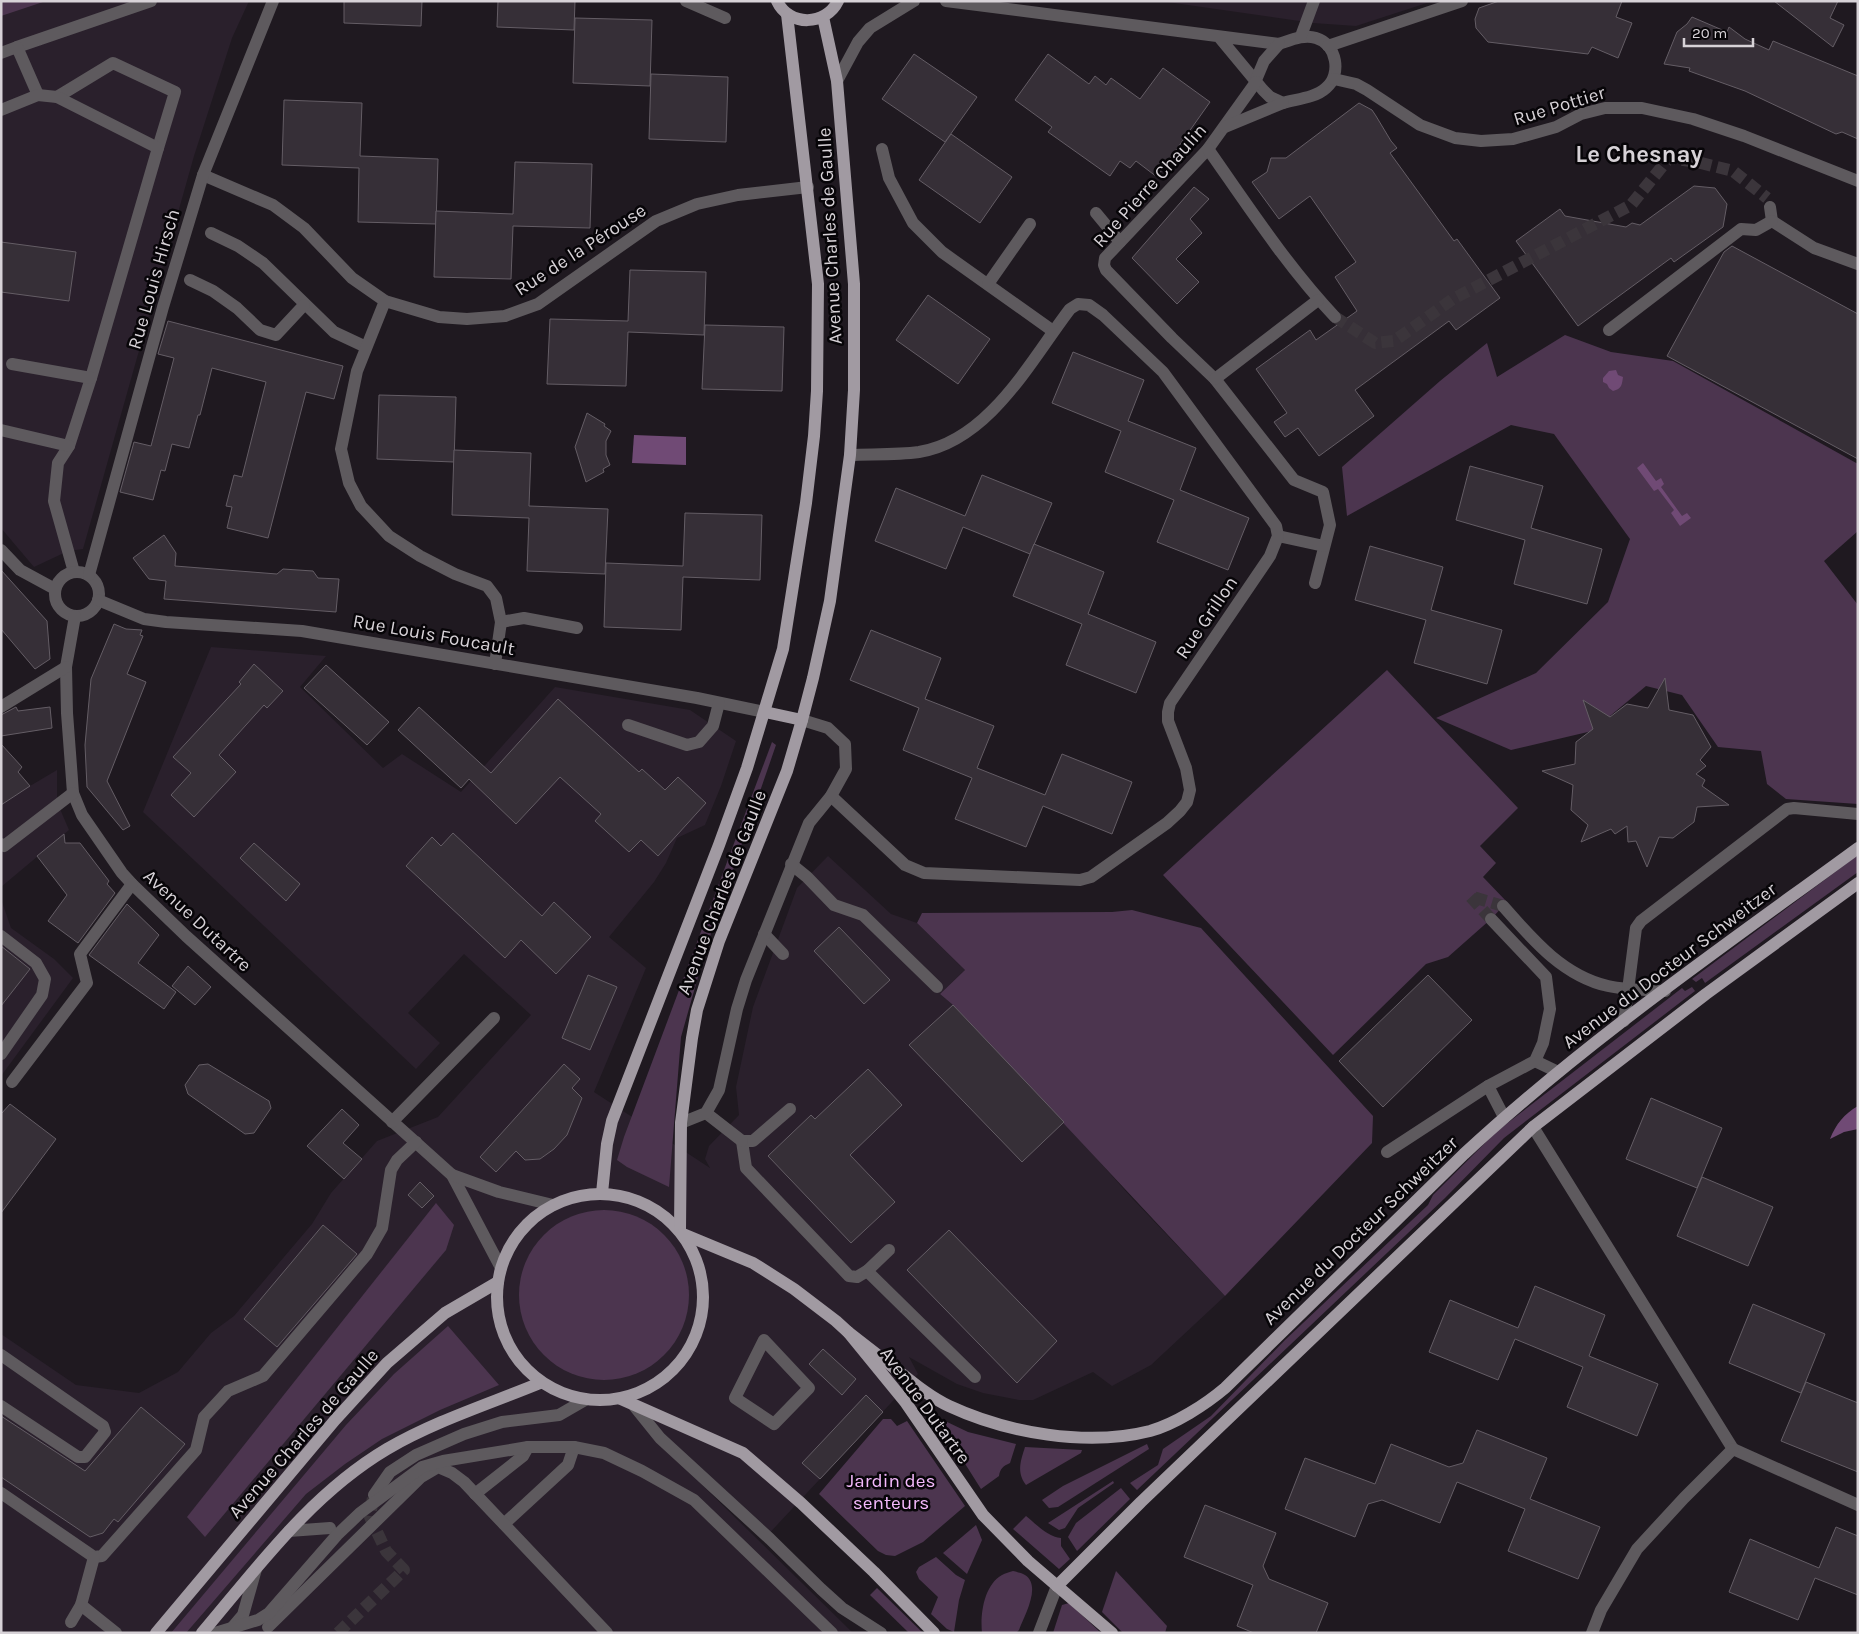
<svg xmlns="http://www.w3.org/2000/svg" width="1859" height="1634" font-family="Karla,sans-serif">
<style>
.built{fill:#2a202c}
.green{fill:#4c354f}
.water{fill:#704a75}
.building{fill:#362f37;stroke:#645d65}
.lines{fill:none;stroke-linecap:round;stroke-linejoin:round}
.minor-tunnel{stroke:#3b353b;stroke-width:12;stroke-dasharray:12 6;stroke-linecap:butt}
.minor{stroke:#5e5a5e;stroke-width:12}
.major{stroke:#a19aa2;stroke-width:12}
.labels{text-anchor:middle;stroke-width:5;stroke-linejoin:round;paint-order:stroke}
.street-label{font-size:19px;fill:#d7d2d7;stroke:#070508}
.park-label{font-size:19px;fill:#f4b9fc;stroke:#070508}
.district-label{font-size:24px;font-weight:bold;fill:#d7d2d7;stroke:#070508}
</style>
<rect width="100%" height="100%" fill="#1f1920"/>
<!-- built -->
<g class="built">
<polygon points="1,1 249,1 232,38 194,156 83,549 68,551 34,567 1,528"/>
<polygon points="1160,1 1433,1 1356,26 1313,23"/>
<polygon points="211,647 326,656 300,687 383,768 402,754 461,792 555,687 690,710 736,741 721,786 705,825 677,838 666,863 654,882 609,937 646,968 594,1092 710,1168 705,1159 709,1146 739,1115 736,1087 753,1007 797,888 828,856 891,914 917,923 965,970 940,994 953,1005 1064,1122 1131,1197 1225,1296 1151,1365 1112,1386 1093,1372 1033,1400 1019,1400 983,1393 957,1384 909,1357 918,1374 763,1540 702,1485 853,1633 1,1633 1,1334 76,1385 139,1393 178,1372 211,1333 234,1316 312,1224 331,1193 377,1141 438,1117 531,1015 464,954 408,1013 440,1043 416,1069 143,812"/>
<polygon points="57,770 57,802 69,830 1,887 1,805 30,786"/>
<polygon points="1,899 11,928 54,959 73,978 1,1076"/>
</g>
<!-- green -->
<g class="green">
<polygon points="1,1 46,1 1,16"/>
<polygon points="1565,335 1611,352 1673,361 1858,464 1858,531 1824,561 1858,605 1858,804 1786,799 1767,784 1761,751 1718,747 1682,695 1646,686 1592,731 1511,750 1436,718 1536,673 1608,602 1630,539 1554,434 1511,425 1347,516 1342,467 1440,381 1487,343 1497,377"/>
<polygon points="1387,670 1518,808 1480,846 1496,863 1483,877 1507,902 1491,919 1448,957 1426,964 1333,1055 1163,875"/>
<polygon points="772,742 776,745 707,945 681,1037 669,1187 627,1167 617,1160 624,1137"/>
<polygon points="1858,855 1858,872 1705,983 1702,978 1696,982 1692,979"/>
<polygon points="1132,910 1201,928 1373,1116 1372,1143 1225,1296 953,1005 940,994 965,970 917,923 922,913 1112,912"/>
<polygon points="1692,987 1695,991 1504,1138 1445,1198 1137,1490 1130,1483 1158,1465 1163,1449 1211,1416 1285,1340 1428,1205 1433,1195 1496,1132 1682,988 1685,991"/>
<polygon points="436,1203 454,1225 446,1250 205,1537 187,1517"/>
<circle cx="604" cy="1295" r="85"/>
<polygon points="448,1326 499,1385 440,1410 382,1439 345,1464 306,1494 186,1633 171,1633 346,1425 394,1374"/>
<polygon points="883,1419 891,1419 897,1426 907,1421 965,1506 923,1542 895,1556 886,1555 878,1551 819,1494"/>
<path d="M940,1420H943L968,1432L1016,1444L1010,1463C1003,1466 1000,1469 999,1476L981,1489L940,1424Z"/>
<polygon points="1147,1444 1149,1449 1058,1507 1049,1508 1042,1500 1063,1486"/>
<path d="M1025,1447L1082,1450L1081,1453L1026,1485C1016,1472 1021,1460 1025,1447Z"/>
<polygon points="1113,1481 1114,1483 1078,1508 1065,1528 1059,1530 1048,1523"/>
<polygon points="1121,1488 1130,1499 1077,1551 1068,1537 1076,1523"/>
<path d="M1026,1516C1036,1524 1048,1537 1061,1538V1546L1070,1559L1059,1569L1013,1529Z"/>
<polygon points="976,1525 982,1540 967,1574 943,1553"/>
<polygon points="936,1557 956,1575 965,1580 959,1600 954,1632 947,1629 931,1614 938,1597 919,1579 916,1572 919,1567"/>
<path d="M1013,1571C1017,1572 1022,1573 1025,1575C1042,1586 1024,1616 1019,1630L1016,1633H982C980,1614 984,1585 1002,1575C1005,1573 1010,1572 1013,1571Z"/>
<polygon points="1116,1571 1167,1626 1165,1633 1123,1633 1102,1612"/>
<polygon points="877,1588 923,1633 909,1633 870,1595"/>
<polygon points="1069,1603 1101,1633 1053,1633 1062,1605"/>
</g>
<!-- water -->
<g class="water">
<path d="M1616,370L1618,375L1623,377C1622,384 1622,389 1613,391L1609,388L1607,384L1603,382V378L1609,371Z"/>
<polygon points="634,435 686,437 686,465 632,463"/>
<polygon points="1643,463 1656,481 1661,478 1664,484 1661,487 1682,516 1687,513 1691,518 1680,526 1671,513 1674,510 1658,489 1654,491 1637,468"/>
<path d="M1858,1106V1129L1844,1132L1830,1139C1836,1124 1844,1114 1858,1106Z"/>
</g>
<!-- building -->
<g class="building">
<polygon points="344,1 422,1 421,26 344,23"/>
<polygon points="498,1 575,1 574,30 497,27"/>
<polygon points="1499,1 1622,1 1616,17 1632,23 1618,58 1592,47 1588,54 1488,42 1476,28 1475,19 1479,8"/>
<polygon points="1774,1 1838,1 1830,18 1844,25 1833,47"/>
<polygon points="1692,17 1727,32 1729,27 1745,39 1769,50 1773,41 1858,76 1858,139 1842,132 1836,134 1745,91 1689,71 1690,68 1664,64 1677,32 1687,24"/>
<polygon points="575,18 652,20 650,86 573,83"/>
<polygon points="914,54 977,97 945,142 882,99"/>
<polygon points="1048,54 1089,84 1095,76 1106,85 1111,78 1140,99 1163,68 1210,102 1157,177 1136,161 1130,168 1120,161 1110,176 1048,132 1052,127 1015,100"/>
<polygon points="651,74 728,77 726,142 649,139"/>
<polygon points="284,100 362,103 360,156 438,159 436,224 358,222 359,168 282,165"/>
<polygon points="1359,103 1372,110 1376,116 1391,141 1397,148 1390,153 1454,241 1457,239 1500,298 1456,330 1449,321 1355,390 1374,416 1319,456 1298,428 1285,437 1274,422 1287,413 1256,369 1310,330 1316,340 1357,311 1335,277 1356,262 1310,196 1279,219 1252,182 1267,172 1271,158 1286,158"/>
<polygon points="951,134 1012,177 980,223 919,180"/>
<polygon points="515,162 592,164 590,228 513,226 511,279 434,277 436,211 513,214"/>
<polygon points="1694,186 1715,188 1727,204 1723,227 1674,262 1671,258 1578,326 1516,241 1560,209 1565,216 1626,227 1632,223 1640,225"/>
<polygon points="1194,187 1209,199 1190,219 1202,233 1176,259 1199,282 1177,304 1132,258"/>
<polygon points="1,242 76,252 69,301 1,292"/>
<polygon points="1732,246 1858,314 1858,459 1667,356 1724,252"/>
<polygon points="630,270 706,272 704,335 628,332 626,386 547,384 550,319 628,321"/>
<polygon points="928,295 990,339 958,384 896,340"/>
<polygon points="168,321 343,366 334,399 306,392 268,538 227,528 232,507 226,506 234,475 242,477 266,382 212,368 200,415 198,415 189,448 172,444 165,471 161,470 153,500 120,492 134,442 151,446 174,358 158,354"/>
<polygon points="705,325 784,327 782,391 702,389"/>
<polygon points="1073,352 1144,380 1128,421 1196,448 1180,490 1249,518 1228,570 1157,542 1174,500 1105,472 1121,431 1052,403"/>
<polygon points="379,395 456,397 454,462 377,459"/>
<polygon points="587,413 605,424 604,426 611,431 606,441 606,455 610,465 603,469 604,472 586,482 575,447"/>
<polygon points="454,450 531,453 529,506 608,509 605,574 527,571 529,518 452,515"/>
<polygon points="1470,466 1543,486 1531,528 1602,549 1587,604 1514,584 1525,540 1456,520"/>
<polygon points="982,475 1052,503 1030,554 963,527 946,569 875,541 896,488 965,516"/>
<polygon points="685,513 762,515 760,580 683,577 681,630 604,627 606,563 683,566"/>
<polygon points="164,535 176,553 175,566 277,574 283,569 313,571 318,578 339,579 336,612 164,599 166,581 149,579 133,558"/>
<polygon points="1034,544 1104,572 1088,614 1156,642 1136,693 1066,665 1082,624 1013,596"/>
<polygon points="1370,546 1443,567 1431,610 1502,630 1487,684 1414,663 1426,620 1355,600"/>
<polygon points="1,570 47,621 50,659 35,669 1,629"/>
<polygon points="114,624 126,629 142,630 140,635 143,636 127,674 146,682 107,781 130,826 123,830 87,787 85,745 91,679"/>
<polygon points="871,630 941,658 925,699 994,726 977,768 1045,795 1062,754 1132,782 1112,834 1043,806 1026,847 955,819 972,778 903,750 919,708 850,680"/>
<polygon points="254,664 283,691 267,708 264,705 219,755 236,772 194,817 171,795 191,773 173,757 241,684 239,682"/>
<polygon points="326,665 389,722 367,745 304,688"/>
<polygon points="1665,678 1669,710 1693,715 1711,747 1700,760 1706,766 1696,774 1705,780 1702,786 1729,805 1697,807 1694,822 1673,838 1659,837 1647,867 1636,841 1628,842 1627,826 1615,834 1611,829 1581,842 1588,825 1571,810 1573,785 1542,771 1575,764 1576,742 1593,729 1583,700 1610,717 1627,704 1648,708"/>
<polygon points="558,699 639,772 642,769 665,790 678,777 706,803 658,856 641,840 629,852 595,821 601,814 560,777 516,824 469,779 461,788 398,730 419,707 491,773"/>
<polygon points="16,707 18,711 50,707 52,728 1,736 1,715"/>
<polygon points="1,744 22,767 18,772 30,786 1,805"/>
<polygon points="453,833 542,916 554,902 591,937 556,974 521,940 505,958 406,866 432,837 441,846"/>
<polygon points="64,834 65,843 80,843 109,881 107,884 115,893 78,943 48,921 67,895 37,856"/>
<polygon points="254,843 300,884 286,901 240,858"/>
<polygon points="127,904 159,935 138,963 176,992 164,1009 89,955"/>
<polygon points="839,927 890,980 864,1004 814,951"/>
<polygon points="1,946 30,969 1,1006"/>
<polygon points="188,966 211,987 195,1005 172,986"/>
<polygon points="588,975 617,987 590,1050 562,1038"/>
<polygon points="1428,975 1472,1020 1383,1107 1339,1061"/>
<polygon points="953,1005 1064,1122 1022,1162 909,1045"/>
<polygon points="208,1064 269,1101 271,1108 254,1133 245,1134 188,1094 185,1085 199,1065"/>
<polygon points="564,1064 580,1079 572,1088 582,1098 567,1135 554,1149 540,1159 525,1160 516,1151 496,1172 480,1157"/>
<polygon points="868,1069 902,1105 850,1155 895,1202 851,1243 768,1156 811,1115 815,1119"/>
<polygon points="1651,1098 1722,1128 1697,1188 1626,1159"/>
<polygon points="10,1104 56,1139 1,1213 1,1114"/>
<polygon points="342,1109 359,1125 343,1143 362,1159 344,1179 307,1146"/>
<polygon points="1702,1177 1773,1207 1748,1266 1677,1236"/>
<polygon points="420,1182 434,1196 422,1208 408,1195"/>
<polygon points="323,1225 357,1254 277,1347 244,1319"/>
<polygon points="949,1230 1057,1341 1017,1383 907,1270"/>
<polygon points="1535,1286 1605,1315 1589,1356 1658,1384 1637,1436 1567,1407 1583,1367 1515,1339 1498,1380 1429,1352 1450,1300 1518,1328"/>
<polygon points="1753,1304 1825,1334 1801,1393 1729,1363"/>
<polygon points="823,1349 856,1379 842,1395 809,1364"/>
<polygon points="1806,1382 1858,1403 1858,1472 1781,1441"/>
<polygon points="866,1395 883,1412 820,1479 802,1463"/>
<polygon points="141,1407 185,1444 118,1522 114,1519 103,1533 90,1537 1,1477 1,1416 85,1471"/>
<polygon points="1477,1430 1547,1458 1530,1499 1600,1527 1578,1579 1508,1551 1525,1509 1457,1482 1440,1523 1382,1500 1368,1504 1355,1537 1285,1509 1305,1458 1375,1484 1391,1444 1449,1467 1463,1463"/>
<polygon points="1205,1505 1276,1533 1263,1566 1269,1579 1328,1603 1316,1633 1254,1633 1237,1626 1253,1585 1184,1557"/>
<polygon points="1836,1527 1858,1536 1858,1595 1815,1578 1798,1620 1729,1592 1750,1539 1819,1568"/>
</g>
<g class="lines">
<!-- minor-tunnel -->
<g class="minor-tunnel">
<polyline points="1335,317 1375,343 1394,341 1453,299 1631,205 1669,158 1697,162 1733,171 1767,198"/>
<polyline points="1491,919 1470,896 1503,906"/>
<polyline points="338,1633 404,1570 386,1551 370,1517 373,1497"/>
</g>
<!-- minor -->
<g class="minor">
<polyline points="686,1 725,18"/>
<path d="M946,1L1279,44C1291,40 1304,34 1316,38C1337,44 1342,75 1326,88C1315,98 1297,99 1283,103L1270,97L1263,90L1219,37"/>
<polyline points="1301,36 1314,1"/>
<polyline points="1328,46 1462,1"/>
<polyline points="17,47 151,1"/>
<polyline points="1,53 17,47 38,95"/>
<polyline points="1334,79 1356,84 1367,90 1420,125 1455,138 1481,141 1513,139 1556,127 1581,114 1605,108 1642,108 1693,119 1744,136 1858,181"/>
<polyline points="1256,80 1264,61 1279,44"/>
<polyline points="837,81 858,42 870,28 914,1"/>
<polyline points="1256,82 1208,149 1105,258 1104,265 1106,270 1172,338 1215,379 1294,480 1323,492 1330,525 1315,583"/>
<polyline points="57,97 113,63 175,92 158,148"/>
<polyline points="1,110 38,95 57,97 158,148 91,378 69,446 58,463 54,501 74,572"/>
<polyline points="1225,127 1283,103"/>
<polyline points="882,149 889,178 913,223 942,252 1053,331"/>
<path d="M1208,149C1248,206 1287,266 1335,317"/>
<polyline points="203,175 273,205 304,228 352,278 385,301 439,317 467,319 505,316 538,304 656,221 697,204 738,195 808,187"/>
<polyline points="1770,207 1772,221"/>
<polyline points="1096,213 1120,242"/>
<polyline points="1772,221 1814,248 1858,264"/>
<polyline points="211,233 238,246 263,263 334,332 366,347"/>
<polyline points="190,280 213,291 237,308 260,330 276,335 304,305"/>
<polyline points="988,284 1030,224"/>
<polyline points="385,301 357,371 341,449 349,483 361,506 389,536 420,556 455,574 487,586 496,598 501,622 495,664"/>
<polyline points="1609,330 1741,229 1756,230 1772,221"/>
<polyline points="12,364 91,378"/>
<polyline points="1215,379 1318,300"/>
<polyline points="1,430 69,446"/>
<polyline points="1278,536 1324,546"/>
<polyline points="1,550 20,570 55,589"/>
<circle cx="77" cy="594" r="22"/>
<polyline points="89,575 163,307 203,175 273,1"/>
<polyline points="98,600 144,619 166,622 302,631 697,698 765,712"/>
<polyline points="75,616 66,667 67,713 73,793 82,815 122,873 132,884 186,936 452,1175 501,1268"/>
<polyline points="501,622 524,618 577,628"/>
<polyline points="1,707 66,667"/>
<polyline points="628,725 687,745 699,742 713,726 719,703"/>
<path d="M831,796L905,865L924,873L1080,880L1091,877L1167,823L1180,811L1187,802L1190,790L1186,768L1168,721V712L1170,703L1270,556L1278,536L1276,526L1163,372L1103,315L1089,305L1078,304L1070,309C1031,360 989,441 919,452C896,455 872,454 850,455"/>
<polyline points="1,844 4,846 73,793"/>
<polyline points="791,864 807,877 834,905 863,915 937,987"/>
<path d="M1503,906C1532,939 1563,976 1608,986C1626,990 1646,990 1665,991"/>
<polyline points="764,934 783,954"/>
<polyline points="1,936 36,963 45,979 42,995 1,1054"/>
<polyline points="1624,1021 1636,928 1641,921 1787,809 1794,808 1858,814"/>
<polyline points="1535,1061 1558,1072"/>
<polyline points="12,1082 87,983 80,954 132,884"/>
<polyline points="1488,1086 1504,1117"/>
<polyline points="790,1109 753,1141 742,1141 746,1168 849,1276 857,1277 867,1271 975,1377"/>
<polyline points="706,1113 742,1141"/>
<polyline points="392,1122 494,1018"/>
<polyline points="681,1123 706,1113 719,1090 737,1009 746,980 809,823 831,796 846,769 845,744 828,728 802,720"/>
<polyline points="1533,1127 1733,1449"/>
<polyline points="1387,1152 1488,1086 1535,1061 1543,1043 1550,1009 1546,977 1491,919"/>
<polyline points="452,1175 499,1192 553,1205"/>
<polyline points="867,1271 889,1250"/>
<polygon points="764,1340 809,1388 774,1424 735,1398"/>
<polyline points="1,1355 103,1426 105,1432 85,1457 78,1457 1,1406"/>
<polyline points="635,1407 660,1438 770,1539 821,1589 842,1608 881,1633"/>
<polyline points="1733,1449 1858,1505"/>
<polyline points="1,1493 94,1557 102,1556 196,1450 204,1417 228,1391 263,1376 367,1254 382,1228 391,1170 397,1160 416,1142"/>
<polyline points="475,1494 523,1456 528,1447"/>
<polyline points="374,1495 390,1472 416,1455 464,1434 502,1422 559,1415 585,1400"/>
<polyline points="504,1524 568,1465 574,1447"/>
<polyline points="289,1531 330,1528"/>
<polyline points="81,1605 116,1633"/>
<polyline points="71,1622 81,1605 94,1557"/>
<polyline points="268,1627 421,1477 438,1467 452,1473 464,1482 607,1633"/>
<polyline points="232,1628 243,1615 256,1569"/>
<polyline points="215,1633 258,1620 269,1613 337,1535 360,1513 422,1467 443,1461 528,1447 574,1447 604,1453 642,1471 694,1500 832,1633"/>
<polyline points="1039,1633 1057,1586"/>
<polyline points="1592,1633 1601,1610 1637,1549 1684,1498 1733,1449"/>
</g>
<!-- major -->
<g class="major">
<path d="M777,1C789,27 826,26 838,1"/>
<polyline points="765,712 802,720"/>
<polyline points="602,1193 607,1144 612,1121 719,845 747,768 783,649 806,503 814,436 817,391 818,284 787,14"/>
<circle cx="600" cy="1297" r="103"/>
<polyline points="680,1230 681,1123 692,1038 697,1010 719,941 787,771 802,720 813,678 830,601 850,455 854,390 854,284 837,81 823,17"/>
<polyline points="683,1234 753,1263 794,1289 836,1321 848,1332 906,1403 983,1515 1028,1561 1112,1633"/>
<path d="M848,1332C866,1346 884,1360 902,1374C917,1386 932,1398 949,1406C1007,1433 1087,1447 1150,1431C1175,1424 1205,1405 1225,1388L1464,1154C1586,1041 1724,946 1858,848"/>
<polyline points="621,1399 743,1453 801,1503 874,1572 934,1633"/>
<polyline points="1057,1586 1141,1502 1533,1127 1706,994 1858,883"/>
<polyline points="156,1633 335,1420 387,1363 445,1313 498,1282"/>
<path d="M202,1633C258,1567 311,1494 387,1449C435,1421 489,1404 540,1383"/>
</g>
</g>
<g class="labels">
<!-- street labels -->
<g class="street-label">
<text transform="translate(1559 105) rotate(-17)" y="7">Rue Pottier</text>
<text transform="translate(1149 185) rotate(-48)" y="7">Rue Pierre Chaulin</text>
<text transform="translate(829 236) rotate(-93)" y="7">Avenue Charles de Gaulle</text>
<text transform="translate(580 249) rotate(-33)" y="7">Rue de la Pérouse</text>
<text transform="translate(153 279) rotate(-74)" y="7">Rue Louis Hirsch</text>
<text transform="translate(1206 617) rotate(-56)" y="7">Rue Grillon</text>
<text transform="translate(434 634) rotate(10)" y="7">Rue Louis Foucault</text>
<text transform="translate(721 892) rotate(-69)" y="7">Avenue Charles de Gaulle</text>
<text transform="translate(198 920) rotate(43)" y="7">Avenue Dutartre</text>
<text transform="translate(1669 965) rotate(-37)" y="7">Avenue du Docteur Schweitzer</text>
<text transform="translate(1360 1230) rotate(-44)" y="7">Avenue du Docteur Schweitzer</text>
<text transform="translate(926 1405) rotate(54)" y="7">Avenue Dutartre</text>
<text transform="translate(303 1433) rotate(-49)" y="7">Avenue Charles de Gaulle</text>
</g>
<!-- park labels -->
<g class="park-label">
<text x="891" y="1487">Jardin des<tspan x="891" dy="22">senteurs</tspan></text>
</g>
<!-- district labels -->
<g class="district-label">
<text x="1639" y="162">Le Chesnay</text>
</g>
</g>
<!-- border -->
<rect width="1859" height="1634" fill="none" stroke="#d7d2d7" stroke-width="5"/>
<!-- scale -->
<path d="M1684 38v8h69v-8" fill="none" stroke="#d7d2d7" stroke-width="2.5"/>
<text x="1692" y="38" font-size="15" fill="#d7d2d7" stroke="#070508" stroke-width="4" paint-order="stroke">20 m</text>
</svg>
